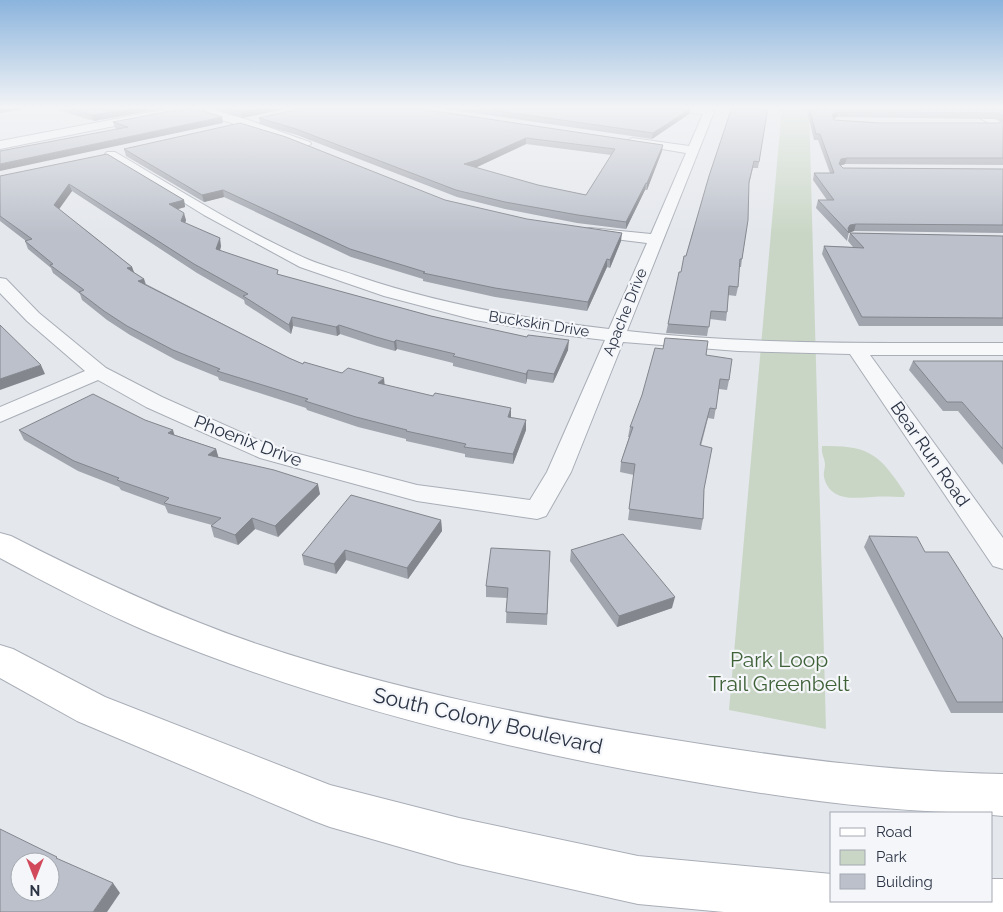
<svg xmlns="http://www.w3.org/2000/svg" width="1003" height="912" font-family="Raleway,sans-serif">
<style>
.green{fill:#c9d6c5}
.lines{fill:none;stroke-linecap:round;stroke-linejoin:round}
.minor-casing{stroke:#a9aeb7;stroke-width:2}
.tertiary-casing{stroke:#a9aeb7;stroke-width:2}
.secondary-casing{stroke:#a9aeb7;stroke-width:2}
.minor{fill:#f7f8fa;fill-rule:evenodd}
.tertiary{fill:#f7f8fa;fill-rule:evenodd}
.secondary{fill:#fff;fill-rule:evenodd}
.wall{fill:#a1a5ae;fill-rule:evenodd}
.shaded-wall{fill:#83868d}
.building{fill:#bbc0ca;stroke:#83868d;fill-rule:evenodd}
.labels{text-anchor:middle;stroke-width:4.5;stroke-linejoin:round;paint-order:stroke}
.far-street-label{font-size:15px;fill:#2b3445;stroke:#f4f6f9}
.street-label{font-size:18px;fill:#2b3445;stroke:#f4f6f9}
.near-park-label{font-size:21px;fill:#3f6138;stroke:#f4f6f9}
.near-street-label{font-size:21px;fill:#2b3445;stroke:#f4f6f9}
</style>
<rect width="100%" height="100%" fill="#e4e7ec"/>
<!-- green -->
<g class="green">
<polygon points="782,107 809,107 826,729 729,710"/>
<path d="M822,446C870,445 880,455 905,493L904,497C894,497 883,496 873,497C854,498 830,502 824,477C823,473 825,469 825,465C825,458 821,455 822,446Z"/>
</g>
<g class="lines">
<defs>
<g id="minor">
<path d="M182,107C215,104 277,131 310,142L311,144L306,147L302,146Z"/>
<path d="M665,107C678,106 703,104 714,112L627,331C752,345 878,343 1003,343V355H870L1003,538V569L993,566L850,354L738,351L623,342L571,472L546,516L537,519L417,501L260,458L146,407L98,380L0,422V407L85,371L27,321L0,293V278L6,279L39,313L106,368L162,397L276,448L417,485L530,500L547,472L605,340L562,335L475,320L384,296L300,267L204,215L105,154L107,152H115C178,189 240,229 307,259C323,266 341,270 357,276C439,304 524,319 609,329L647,243L590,236L585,235L583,232L585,229L590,228L651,234L686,153L632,144L627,141L632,138L689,146L703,114L670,110Z"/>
<polygon points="958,107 970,107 1003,123 1003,130"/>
</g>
<polygon id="tertiary" points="178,107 199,107 194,110 0,149 0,141"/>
<g id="secondary">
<path d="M0,533L11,536C91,577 172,615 257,644C391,689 530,717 669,739C780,757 891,772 1003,774V816L992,815V813C884,813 778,797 672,778C494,747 321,703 153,634C101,612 50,585 0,558Z"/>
<polygon points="0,645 13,649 105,697 330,785 459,818 638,856 832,874 832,901 992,901 992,879 1003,879 1003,912 724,912 638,904 459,864 330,827 314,821 77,721 0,678"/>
</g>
</defs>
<!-- minor casing -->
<use href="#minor" class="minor-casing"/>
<!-- tertiary casing -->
<use href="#tertiary" class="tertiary-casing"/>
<!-- secondary casing -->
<use href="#secondary" class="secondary-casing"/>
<!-- minor -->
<use href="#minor" class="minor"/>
<!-- tertiary -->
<use href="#tertiary" class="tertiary"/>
<!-- secondary -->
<use href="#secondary" class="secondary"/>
</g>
<!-- wall -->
<g class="wall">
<polygon points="48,107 170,107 94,121"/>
<polygon points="204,107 294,107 242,118"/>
<path d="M309,107L662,151L647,190H645L626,229L577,223L505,209L457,197L297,135L260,124L259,118ZM526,144L611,155L586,195L538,185L475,168Z"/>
<polygon points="432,107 674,107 690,109 689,114 652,139"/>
<polygon points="768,107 758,168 753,168 749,184 742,259 741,267 739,267 738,287 736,296 728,295 727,312 726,321 710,319 707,336 666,333 668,324 686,256"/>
<path d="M806,107H1003V165L845,164L840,166L843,168L1003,169V233L854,231L849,232L847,241L816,208L818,200H827L813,180L814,173H830L818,140H814ZM837,117L997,119L1001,122L999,123H880L834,120V119Z"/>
<polygon points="222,117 223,123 117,129 115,128 113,122"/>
<polygon points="124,149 445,200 621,241 610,268 607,267 587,311 495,297 423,281 423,279 351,257 224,197 204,202 126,156"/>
<polygon points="107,154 184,200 185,207 178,209 186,220 185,223 221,246 220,251 279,275 431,316 568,350 553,383 527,379 526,384 453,366 453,363 397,349 395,351 377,346 340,334 337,336 293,326 291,334 245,304 244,300 197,273 72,191 59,209 132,267 134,273 144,279 146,284 289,358 303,364 511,418 526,430 513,464 465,457 465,454 406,441 406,439 358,427 307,410 306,408 219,380 218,377 176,360 130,335 107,320 82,300 80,294 53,273 51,268 28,249 25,241 26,241 0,221 0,176"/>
<polygon points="850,233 1003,236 1003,326 859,326 822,254 824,246 853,247 848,241"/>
<polygon points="706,355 729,380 727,390 719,389 714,419 708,418 701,446 704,489 703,519 701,530 628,520 634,475 620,472 621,462 629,437 628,437 630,427"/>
<polygon points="913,361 1003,361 1003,465 958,411 943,411 909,370"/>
<polygon points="19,430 175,435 216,449 218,457 320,494 278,537 255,529 238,545 214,537 211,526 212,525 168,513 165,506 121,490 119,487 78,471 24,440"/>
<polygon points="441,520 442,531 408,579 346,560 336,574 304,565 302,555"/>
<polygon points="869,536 925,552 1003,639 1003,713 951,713 864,547"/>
<polygon points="571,550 672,608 617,627 570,561"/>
<polygon points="550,551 547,625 506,623 507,598 486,597 486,586"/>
</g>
<!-- shaded-wall -->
<g class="shaded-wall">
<polygon points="0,107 35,107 0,113"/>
<polygon points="139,107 170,107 94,121 92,115"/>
<polygon points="267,107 294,107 242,118 241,112"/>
<polygon points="690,109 689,114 652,139 653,133"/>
<polygon points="838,112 837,117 831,120 832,114"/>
<polygon points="222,117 223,123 0,171 0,164"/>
<polygon points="526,138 526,144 477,167 464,171 464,164"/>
<polygon points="663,145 662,151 647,190 647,183"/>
<polygon points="847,158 845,164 839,166 837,171 841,159"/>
<polygon points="646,183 645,190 626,229 626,222"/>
<polygon points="69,184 72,191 57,212 54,205"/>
<polygon points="223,190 224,197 204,202 202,195"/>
<polygon points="184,200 185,207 171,211 169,204"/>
<polygon points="184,213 186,220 183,229 181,221"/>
<polygon points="856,224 854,231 849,233 848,228 850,225"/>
<polygon points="622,233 621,241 610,268 610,260"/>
<polygon points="220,238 221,246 218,257 216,249"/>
<polygon points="607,259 607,267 587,311 588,302"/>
<polygon points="132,267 135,275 127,268"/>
<polygon points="144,279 146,288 138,281"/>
<polygon points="292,317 293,326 291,334 289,325"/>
<polygon points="339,325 340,334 337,336 336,327"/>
<polygon points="396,340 397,349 395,351 394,342"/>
<polygon points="569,340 568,350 553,383 554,374"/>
<polygon points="41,365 45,374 0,390 0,379"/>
<polygon points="528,370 527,379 526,384 526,374"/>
<polygon points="384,378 385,388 378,383"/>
<polygon points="511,408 511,418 508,417"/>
<polygon points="526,420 526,430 513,464 513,454"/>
<polygon points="173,430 176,440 168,433"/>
<polygon points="216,449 219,459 208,455"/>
<polygon points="318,484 320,494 278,537 275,526"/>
<polygon points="252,518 255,529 238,545 235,535"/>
<polygon points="441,520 442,531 408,579 407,568"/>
<polygon points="345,550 346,560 336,574 334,564"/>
<polygon points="675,597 672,608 617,627 619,616"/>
<polygon points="113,883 120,893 107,912 93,912"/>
</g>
<!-- building -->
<g class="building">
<polygon points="64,107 139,107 92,115"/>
<polygon points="191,107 222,117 0,164 0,151 128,127 113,122"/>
<polygon points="222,107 267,107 241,112"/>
<path d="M309,107H407L663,145L647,183H646L626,222L578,215L505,202L456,190L296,129L259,118ZM526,138L615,149L586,195L538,185L464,164L477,160Z"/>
<polygon points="470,107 674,107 690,109 653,133"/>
<polygon points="732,107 768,107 759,162 754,161 749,182 748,220 742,259 740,259 738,287 729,286 727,312 711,311 709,327 668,324 679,272 681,272 684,256 686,256 709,176"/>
<polygon points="809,107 1003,107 1003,116 999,113 838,112 832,114 834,120 880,123 999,123 1003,120 1003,158 847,158 841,159 839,164 843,168 1003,169 1003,225 856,224 850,225 848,228 849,233 818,200 834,200 814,173 834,173 820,134 816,134"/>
<polygon points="240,123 286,137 445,200 527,219 622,233 610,260 607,259 588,302 495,288 423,273 425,272 350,249 223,190 202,195 124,149"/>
<polygon points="107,154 184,200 169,204 184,213 181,221 220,238 216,249 278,270 277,274 431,316 527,337 528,335 569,340 554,374 528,370 526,374 453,356 455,354 396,340 394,342 376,337 339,325 336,327 292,317 289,325 243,296 248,294 194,264 69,184 54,205 132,267 127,268 144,279 138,281 289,358 303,364 304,362 342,373 348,368 384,378 378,383 433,396 435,393 511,408 508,417 526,420 513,454 464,447 466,444 406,431 407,430 356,417 305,401 308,399 217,371 220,369 173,350 127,326 104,311 79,292 84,290 50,265 53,264 25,241 32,239 0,216 0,176"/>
<polygon points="850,233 1003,236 1003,318 862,317 824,246 864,248"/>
<polygon points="0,325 41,365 0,379"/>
<polygon points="665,338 708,341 706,355 732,359 729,380 720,379 716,409 710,408 700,445 712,448 704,489 703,519 629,509 635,464 621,462 633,427 630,427 642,395 655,348 663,349"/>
<polygon points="913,361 1003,361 1003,449 962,402 947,402"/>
<polygon points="93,394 145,420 173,430 168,433 216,449 208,455 274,470 318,484 275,526 252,518 235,535 211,526 221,518 164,503 169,498 117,480 119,478 74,461 19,430"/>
<polygon points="351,495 441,520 407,568 345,550 334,564 302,555"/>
<polygon points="623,534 675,597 619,616 571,550"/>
<polygon points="869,536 917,537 925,552 948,552 1003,639 1003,702 957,702"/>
<polygon points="491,548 550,551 547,614 506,612 508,588 486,586"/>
<path d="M0,829L57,857L56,858L113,883L93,912H0ZM20,862H50V892H20Z"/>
</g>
<!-- sky -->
<linearGradient id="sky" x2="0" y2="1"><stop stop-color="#8bb4dd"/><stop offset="0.46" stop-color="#f3f4f6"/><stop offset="1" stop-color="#f3f4f6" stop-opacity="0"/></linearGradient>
<rect width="1003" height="234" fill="url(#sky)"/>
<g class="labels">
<!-- far-street labels -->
<g class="far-street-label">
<text transform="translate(625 312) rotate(-68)" y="5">Apache Drive</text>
<text transform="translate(539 324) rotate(9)" y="5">Buckskin Drive</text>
</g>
<!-- street labels -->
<g class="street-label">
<text transform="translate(248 441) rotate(21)" y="6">Phoenix Drive</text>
<text transform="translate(930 454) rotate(55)" y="6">Bear Run Road</text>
</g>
<!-- near-park labels -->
<g class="near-park-label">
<text x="779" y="667">Park Loop<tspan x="779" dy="24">Trail Greenbelt</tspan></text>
</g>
<!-- near-street labels -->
<g class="near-street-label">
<text transform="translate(488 721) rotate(13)" y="7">South Colony Boulevard</text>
</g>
</g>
<!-- legend -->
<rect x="830" y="812" width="162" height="90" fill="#f4f6f9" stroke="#a4a8b1"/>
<rect x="840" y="828" width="25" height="8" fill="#ffffff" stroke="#a4a8b1"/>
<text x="876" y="837" font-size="15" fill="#2b3445">Road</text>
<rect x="840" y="850" width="25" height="15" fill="#c9d6c5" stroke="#a4a8b1"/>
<text x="876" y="862" font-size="15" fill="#2b3445">Park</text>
<rect x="840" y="874" width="25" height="15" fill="#bbc0ca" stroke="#a4a8b1"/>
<text x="876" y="887" font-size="15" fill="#2b3445">Building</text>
<!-- north arrow -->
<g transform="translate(35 877) rotate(180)"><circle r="24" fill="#f4f6f9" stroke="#a4a8b1"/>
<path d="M0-4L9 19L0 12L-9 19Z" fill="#d1495b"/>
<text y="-8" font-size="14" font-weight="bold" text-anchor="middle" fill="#2b3445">N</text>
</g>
</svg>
